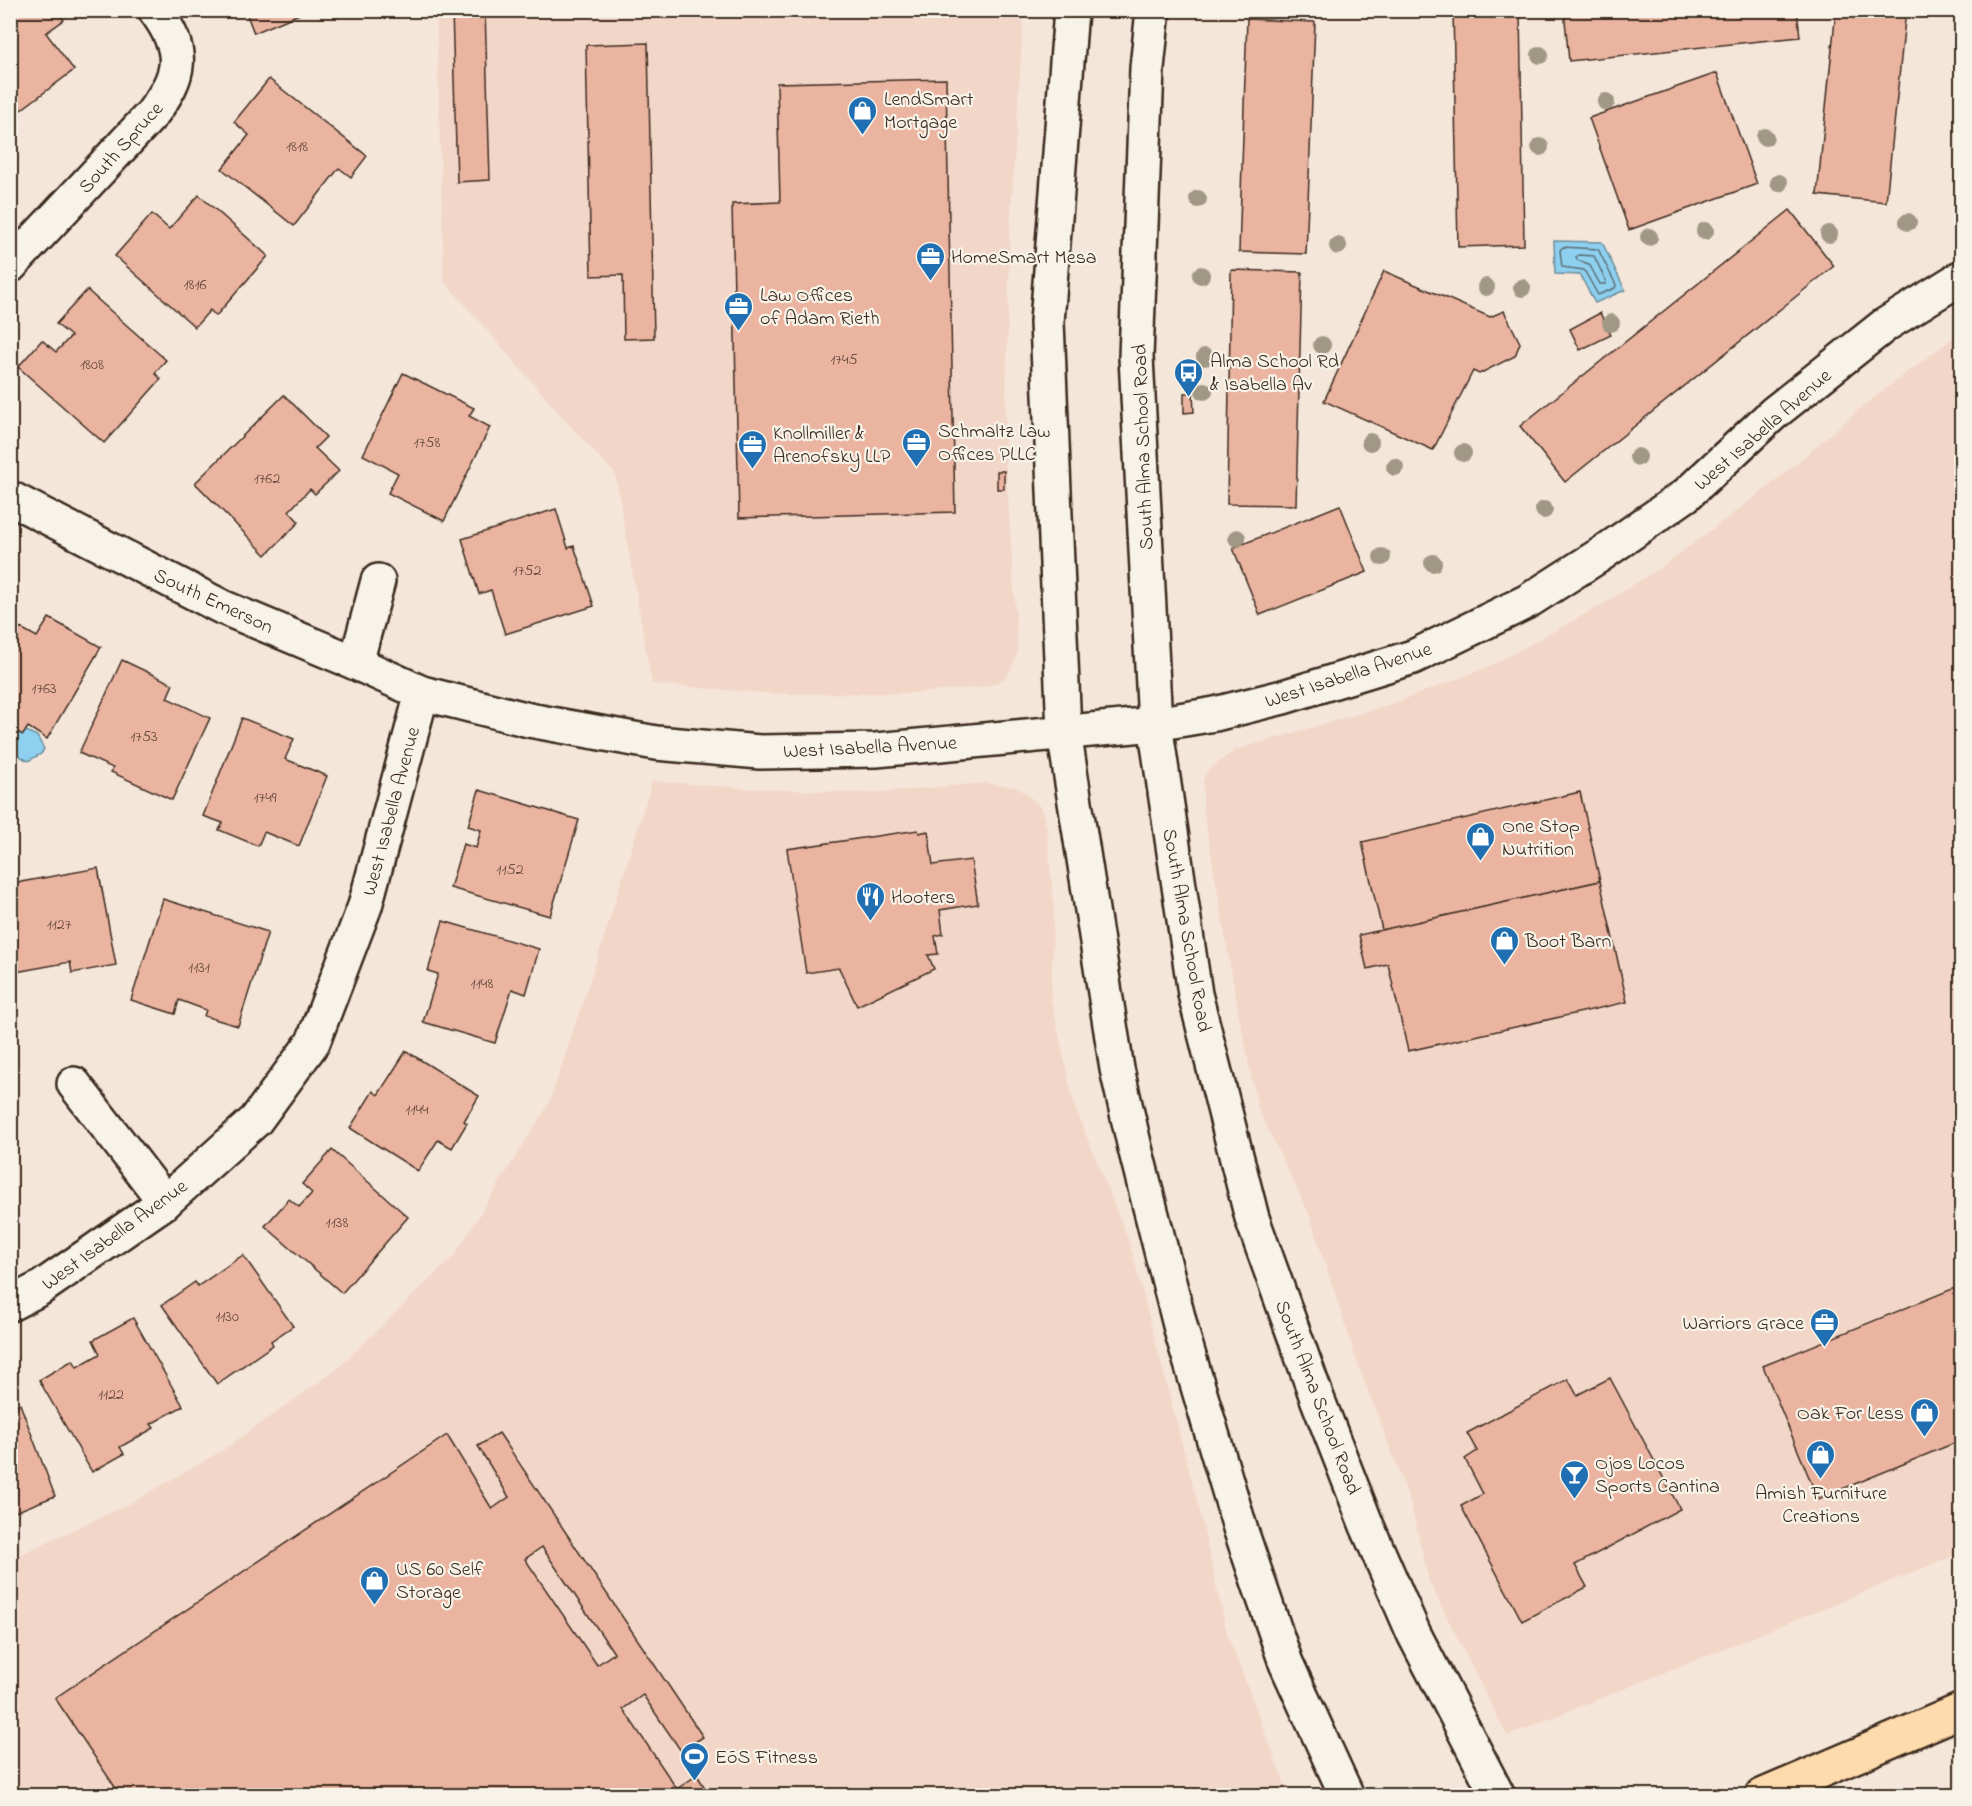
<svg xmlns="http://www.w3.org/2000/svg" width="1972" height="1806" font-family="'Indie Flower',sans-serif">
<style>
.built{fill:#f2d7c9}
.water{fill:#8dd0ef;stroke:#6c8e9b;stroke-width:1.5}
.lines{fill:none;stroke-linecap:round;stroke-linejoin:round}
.shore{stroke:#5c6c72;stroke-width:1.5}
.building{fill:#ebb4a1;stroke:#3b2a1e;stroke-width:1.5;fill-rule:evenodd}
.street-casing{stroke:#3b2a1e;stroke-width:38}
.secondary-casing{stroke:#3b2a1e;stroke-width:38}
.highway-casing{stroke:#3b2a1e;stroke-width:38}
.street{stroke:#f7f3e8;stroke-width:33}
.secondary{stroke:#f7f3e8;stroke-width:33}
.highway{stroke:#fedbac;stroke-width:33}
.tree{fill:#a09884}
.labels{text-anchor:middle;stroke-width:4.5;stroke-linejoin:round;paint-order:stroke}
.number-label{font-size:16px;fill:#674c3f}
.poi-label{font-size:20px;fill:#3b2a1e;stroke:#f7f3e8;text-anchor:start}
.street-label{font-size:20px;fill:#3b2a1e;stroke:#f7f3e8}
</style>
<rect width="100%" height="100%" fill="#f5e6da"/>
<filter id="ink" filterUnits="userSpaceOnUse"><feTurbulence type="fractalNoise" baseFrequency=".0167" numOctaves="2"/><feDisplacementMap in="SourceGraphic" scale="12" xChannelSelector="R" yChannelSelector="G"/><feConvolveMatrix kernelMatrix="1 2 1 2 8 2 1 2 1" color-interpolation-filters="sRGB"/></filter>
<g filter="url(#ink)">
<!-- built -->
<g class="built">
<polygon points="436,11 1024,11 1010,229 1005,451 1018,652 1011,670 1006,677 998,682 984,687 916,693 773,694 652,684 615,474 572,428 444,281"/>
<polygon points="1961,332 1961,1553 1507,1736 1429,1582 1410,1501 1358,1365 1309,1214 1258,1109 1239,1016 1203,808 1203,780 1207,771 1235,750 1392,704 1488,667 1598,607 1663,566 1766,489 1868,402"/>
<polygon points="652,781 744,788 869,793 986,783 1015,787 1025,792 1041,808 1047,828 1054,908 1051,997 1074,1105 1130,1244 1197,1500 1227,1633 1289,1795 11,1795 10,1559 131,1503 223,1450 336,1370 454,1256 549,1103 602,944"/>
</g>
<!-- water -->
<g class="water">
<polygon points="1554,241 1602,242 1625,290 1595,303 1580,275 1555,274"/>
<polygon points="10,723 37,736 44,749 41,754 28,761 11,751"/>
</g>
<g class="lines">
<!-- shore -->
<g class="shore">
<polygon points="1563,247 1598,249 1616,285 1615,288 1598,295 1584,270 1562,267 1560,250"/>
<polygon points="1579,255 1594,256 1606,281 1605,284 1600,284 1589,264 1577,260 1576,257"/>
</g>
</g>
<!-- building -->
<g class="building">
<polygon points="10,10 56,10 64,20 46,33 74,70 10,118"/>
<polygon points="245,10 309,10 254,33"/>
<polygon points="452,10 485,10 490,180 457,182"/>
<polygon points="1453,10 1520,10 1524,245 1458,247"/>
<polygon points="1564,10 1797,10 1800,37 1569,61"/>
<polygon points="1836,10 1906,10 1886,202 1817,195"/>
<polygon points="1247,19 1315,22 1306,254 1239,252"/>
<polygon points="648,43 654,338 624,339 623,275 591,276 586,45"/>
<polygon points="1717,73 1757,184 1629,230 1589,118"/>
<polygon points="269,79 367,156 351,177 339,168 294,226 222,169 249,135 234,122"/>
<polygon points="946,79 955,512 739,518 732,204 780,202 777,83"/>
<polygon points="199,195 268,256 216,316 210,310 195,327 115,256 152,214 169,229"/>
<polygon points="1790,210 1834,266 1565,482 1520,426"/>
<polygon points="1231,270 1302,272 1296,505 1227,504"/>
<polygon points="1384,271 1490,317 1504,311 1520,343 1515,356 1479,374 1473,371 1433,450 1324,401"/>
<polygon points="87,290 166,360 155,373 161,379 104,443 18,367 42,340 56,352 71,336 56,324"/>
<polygon points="1600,313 1611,335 1580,350 1570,329"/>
<polygon points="403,373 474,408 469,416 490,427 444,521 388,493 398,473 363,455"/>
<polygon points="1184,393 1193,393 1194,412 1184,413"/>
<polygon points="284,395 326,437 315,448 339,471 315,494 310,489 289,511 299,522 266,555 195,483"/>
<rect x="997" y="471" width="7" height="18"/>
<polygon points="1340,505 1367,572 1260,615 1233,548"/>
<polygon points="556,509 568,548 574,546 594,606 505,634 491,590 479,594 462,539"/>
<polygon points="1962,526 1962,541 1955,529"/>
<polygon points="49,618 101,647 47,739 28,727 23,735 10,728 10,622 37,637"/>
<polygon points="122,660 173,684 167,698 210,718 172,800 111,772 113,768 79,753"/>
<polygon points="242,718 294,739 285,759 327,776 299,846 264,832 258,846 219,830 223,823 203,816"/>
<polygon points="479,790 579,820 550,916 450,888 463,844 476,848 481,830 468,826"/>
<polygon points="1580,792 1600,881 1382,930 1362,842"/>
<polygon points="918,830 919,833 928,831 933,865 971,860 978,904 940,910 943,934 935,936 938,954 928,955 934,969 857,1006 839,968 806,973 787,849"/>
<polygon points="98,868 116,965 72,973 70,962 10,973 10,884"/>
<polygon points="1600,881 1627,1002 1408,1051 1388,964 1367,969 1359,935"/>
<polygon points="163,899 268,932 238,1026 204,1016 206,1010 179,1000 175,1014 131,1000"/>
<polygon points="443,921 539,949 526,994 512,989 495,1043 423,1022 438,974 428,971"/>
<polygon points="406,1051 479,1096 464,1121 467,1123 452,1148 438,1140 418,1171 350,1128 373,1091 378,1095"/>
<polygon points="332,1150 408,1217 342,1293 265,1226 289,1199 299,1207 312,1193 302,1184"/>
<polygon points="243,1255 293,1326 271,1341 273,1345 217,1384 162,1305 195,1282 198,1286"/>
<polygon points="1962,1285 1962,1440 1818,1499 1763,1366"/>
<polygon points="133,1318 183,1406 151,1424 154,1428 120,1447 124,1454 92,1472 39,1380 73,1360 77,1367 100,1354 93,1340"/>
<polygon points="1610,1378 1680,1509 1575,1565 1587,1587 1522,1621 1461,1506 1483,1494 1465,1459 1477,1451 1467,1433 1568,1379 1577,1395"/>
<polygon points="20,1404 55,1496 10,1514 10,1407"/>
<path d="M499,1433L703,1737L681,1751L643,1695L623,1709L677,1789L667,1796H121L55,1698L447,1435L492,1509L509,1497L478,1446ZM542,1547L614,1653L597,1665L525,1559Z"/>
<polygon points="697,1775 710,1796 667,1796"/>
</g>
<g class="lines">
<defs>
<g id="street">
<path d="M10,266L152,114C182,74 186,52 155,10"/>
<polyline points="10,498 222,607 356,663 422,693 529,720 656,743 760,752 876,750 1155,724 1215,714 1283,697 1413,657 1528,601 1600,555 1686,495 1774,413 1885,325 1962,277"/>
<polyline points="356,663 378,581"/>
<polyline points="74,1084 165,1202"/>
<polyline points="10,1304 39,1289 165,1202 256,1120 313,1042 365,906 422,693"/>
</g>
<g id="secondary">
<polyline points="1071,10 1047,322 1064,732 1117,1069 1135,1148 1182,1333 1241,1531 1286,1663 1347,1796"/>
<polyline points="1153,10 1147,68 1136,357 1155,724 1195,994 1252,1218 1317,1398 1367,1526 1414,1634 1498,1796"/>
</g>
<polyline id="highway" points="1762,1796 1962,1710"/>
</defs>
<!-- street casing -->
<use href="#street" class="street-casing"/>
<!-- secondary casing -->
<use href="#secondary" class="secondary-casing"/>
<!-- highway casing -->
<use href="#highway" class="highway-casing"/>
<!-- street -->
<use href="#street" class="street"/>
<!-- secondary -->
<use href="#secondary" class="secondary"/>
<!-- highway -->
<use href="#highway" class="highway"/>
</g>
<!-- trees -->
<g class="tree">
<circle cx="1540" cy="55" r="9"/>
<circle cx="1606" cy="102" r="9"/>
<circle cx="1765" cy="137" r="9"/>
<circle cx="1540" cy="147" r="9"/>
<circle cx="1779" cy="183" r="9"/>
<circle cx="1198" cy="199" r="9"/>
<circle cx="1908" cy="222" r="9"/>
<circle cx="1705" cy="231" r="9"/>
<circle cx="1829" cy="234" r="9"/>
<circle cx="1649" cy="237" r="9"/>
<circle cx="1338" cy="246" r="9"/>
<circle cx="1201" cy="275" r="9"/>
<circle cx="1486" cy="287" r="9"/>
<circle cx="1522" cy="288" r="9"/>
<circle cx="1611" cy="323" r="9"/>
<circle cx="1322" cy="345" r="9"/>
<circle cx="1205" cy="357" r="9"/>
<circle cx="1204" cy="391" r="9"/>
<circle cx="1370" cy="442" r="9"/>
<circle cx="1463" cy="453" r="9"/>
<circle cx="1638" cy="457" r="9"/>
<circle cx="1395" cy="467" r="9"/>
<circle cx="1544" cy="510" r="9"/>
<circle cx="1237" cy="538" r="9"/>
<circle cx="1382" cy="557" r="9"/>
<circle cx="1433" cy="563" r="9"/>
</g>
</g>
<!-- icons -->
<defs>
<symbol id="shop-pin" viewBox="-11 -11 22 30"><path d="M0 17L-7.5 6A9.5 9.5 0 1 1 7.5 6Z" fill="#1f6fb2" stroke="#f7f3e8"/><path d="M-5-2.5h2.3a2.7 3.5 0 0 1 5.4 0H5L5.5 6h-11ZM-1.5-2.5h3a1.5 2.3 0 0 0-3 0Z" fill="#fff"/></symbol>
<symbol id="office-pin" viewBox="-11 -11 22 30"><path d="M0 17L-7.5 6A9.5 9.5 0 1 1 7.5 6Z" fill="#1f6fb2" stroke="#f7f3e8"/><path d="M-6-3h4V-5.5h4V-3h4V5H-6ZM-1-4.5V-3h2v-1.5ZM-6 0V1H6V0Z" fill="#fff"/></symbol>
<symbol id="bus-pin" viewBox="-11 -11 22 30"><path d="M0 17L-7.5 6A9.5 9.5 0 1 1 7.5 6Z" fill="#1f6fb2" stroke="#f7f3e8"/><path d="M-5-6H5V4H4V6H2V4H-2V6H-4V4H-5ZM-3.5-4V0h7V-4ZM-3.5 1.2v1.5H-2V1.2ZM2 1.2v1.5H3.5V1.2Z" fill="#fff"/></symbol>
<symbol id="restaurant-pin" viewBox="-11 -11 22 30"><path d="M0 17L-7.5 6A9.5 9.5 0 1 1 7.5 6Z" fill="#1f6fb2" stroke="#f7f3e8"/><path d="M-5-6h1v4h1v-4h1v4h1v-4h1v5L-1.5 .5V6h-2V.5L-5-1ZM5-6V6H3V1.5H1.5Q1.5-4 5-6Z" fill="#fff"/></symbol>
<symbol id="bar-pin" viewBox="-11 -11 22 30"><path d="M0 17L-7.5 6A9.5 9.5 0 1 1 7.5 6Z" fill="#1f6fb2" stroke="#f7f3e8"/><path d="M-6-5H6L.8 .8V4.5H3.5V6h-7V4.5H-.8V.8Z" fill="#fff"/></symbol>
<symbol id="stadium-pin" viewBox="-11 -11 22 30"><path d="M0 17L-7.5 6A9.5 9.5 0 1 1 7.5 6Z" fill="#1f6fb2" stroke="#f7f3e8"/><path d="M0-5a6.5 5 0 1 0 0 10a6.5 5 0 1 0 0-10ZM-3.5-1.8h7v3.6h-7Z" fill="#fff"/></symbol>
</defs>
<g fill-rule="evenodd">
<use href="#shop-pin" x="846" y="94" width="33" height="45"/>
<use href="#office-pin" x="914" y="240" width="33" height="45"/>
<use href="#office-pin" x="722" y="290" width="33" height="45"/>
<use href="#bus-pin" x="1172" y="356" width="33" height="45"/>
<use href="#office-pin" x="900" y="426" width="33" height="45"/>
<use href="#office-pin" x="736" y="428" width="33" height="45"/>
<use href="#shop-pin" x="1464" y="820" width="33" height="45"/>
<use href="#restaurant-pin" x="854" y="880" width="33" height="45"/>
<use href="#shop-pin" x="1488" y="924" width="33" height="45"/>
<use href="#office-pin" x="1808" y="1306" width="33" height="45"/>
<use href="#shop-pin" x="1908" y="1396" width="33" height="45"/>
<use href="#shop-pin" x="1804" y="1438" width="33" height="45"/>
<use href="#bar-pin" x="1558" y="1458" width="33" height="45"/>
<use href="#shop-pin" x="358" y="1564" width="33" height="45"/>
<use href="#stadium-pin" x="678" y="1740" width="33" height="45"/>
</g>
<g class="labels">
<!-- number labels -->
<g class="number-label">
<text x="297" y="151">1818</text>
<text x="195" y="289">1816</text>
<text x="844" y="364">1745</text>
<text x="92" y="369">1808</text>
<text x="427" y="447">1758</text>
<text x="267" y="483">1762</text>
<text x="527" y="575">1752</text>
<text x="44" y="693">1763</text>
<text x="144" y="741">1753</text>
<text x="265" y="802">1749</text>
<text x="510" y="874">1152</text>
<text x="59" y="929">1127</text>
<text x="199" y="972">1131</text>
<text x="482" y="988">1148</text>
<text x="417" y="1114">1144</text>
<text x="337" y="1227">1138</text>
<text x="227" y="1321">1130</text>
<text x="111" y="1399">1122</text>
</g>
<!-- poi labels -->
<g class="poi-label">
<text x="884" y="105">LendSmart<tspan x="884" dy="23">Mortgage</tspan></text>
<text x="951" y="263">HomeSmart Mesa</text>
<text x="760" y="301">Law Offices<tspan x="760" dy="23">of Adam Rieth</tspan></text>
<text x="1210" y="367">Alma School Rd<tspan x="1210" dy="23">&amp; Isabella Av</tspan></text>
<text x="938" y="437">Schmaltz Law<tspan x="938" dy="23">Offices PLLC</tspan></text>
<text x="773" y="439">Knollmiller &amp;<tspan x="773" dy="23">Arenofsky LLP</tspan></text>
<text x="1502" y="832">One Stop<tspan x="1502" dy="23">Nutrition</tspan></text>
<text x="891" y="903">Hooters</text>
<text x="1525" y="947">Boot Barn</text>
<text x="1804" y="1329" text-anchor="end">Warriors Grace</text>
<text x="1904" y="1419" text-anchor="end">Oak For Less</text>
<text x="1595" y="1469">Ojos Locos<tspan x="1595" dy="23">Sports Cantina</tspan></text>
<text x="1821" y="1499" text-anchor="middle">Amish Furniture<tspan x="1821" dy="23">Creations</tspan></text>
<text x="396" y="1575">US 60 Self<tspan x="396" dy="23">Storage</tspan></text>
<text x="715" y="1763">EōS Fitness</text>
</g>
<!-- street labels -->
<g class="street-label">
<text transform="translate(120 147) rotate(-48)" y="7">South Spruce</text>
<text transform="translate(1762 429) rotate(-41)" y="7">West Isabella Avenue</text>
<text transform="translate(1142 447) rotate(-92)" y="7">South Alma School Road</text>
<text transform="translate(214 600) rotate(25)" y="7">South Emerson</text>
<text transform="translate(1348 674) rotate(-18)" y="7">West Isabella Avenue</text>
<text transform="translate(870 746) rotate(-3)" y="7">West Isabella Avenue</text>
<text transform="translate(390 811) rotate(-75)" y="7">West Isabella Avenue</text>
<text transform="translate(1188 930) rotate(80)" y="7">South Alma School Road</text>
<text transform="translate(114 1234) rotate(-36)" y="7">West Isabella Avenue</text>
<text transform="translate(1319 1397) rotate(69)" y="7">South Alma School Road</text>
</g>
</g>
<!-- margin -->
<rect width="1972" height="1806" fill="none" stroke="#f7f3e8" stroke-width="36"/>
<rect x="18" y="18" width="1936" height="1770" fill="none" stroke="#3b2a1e" stroke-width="2" filter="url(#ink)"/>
</svg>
